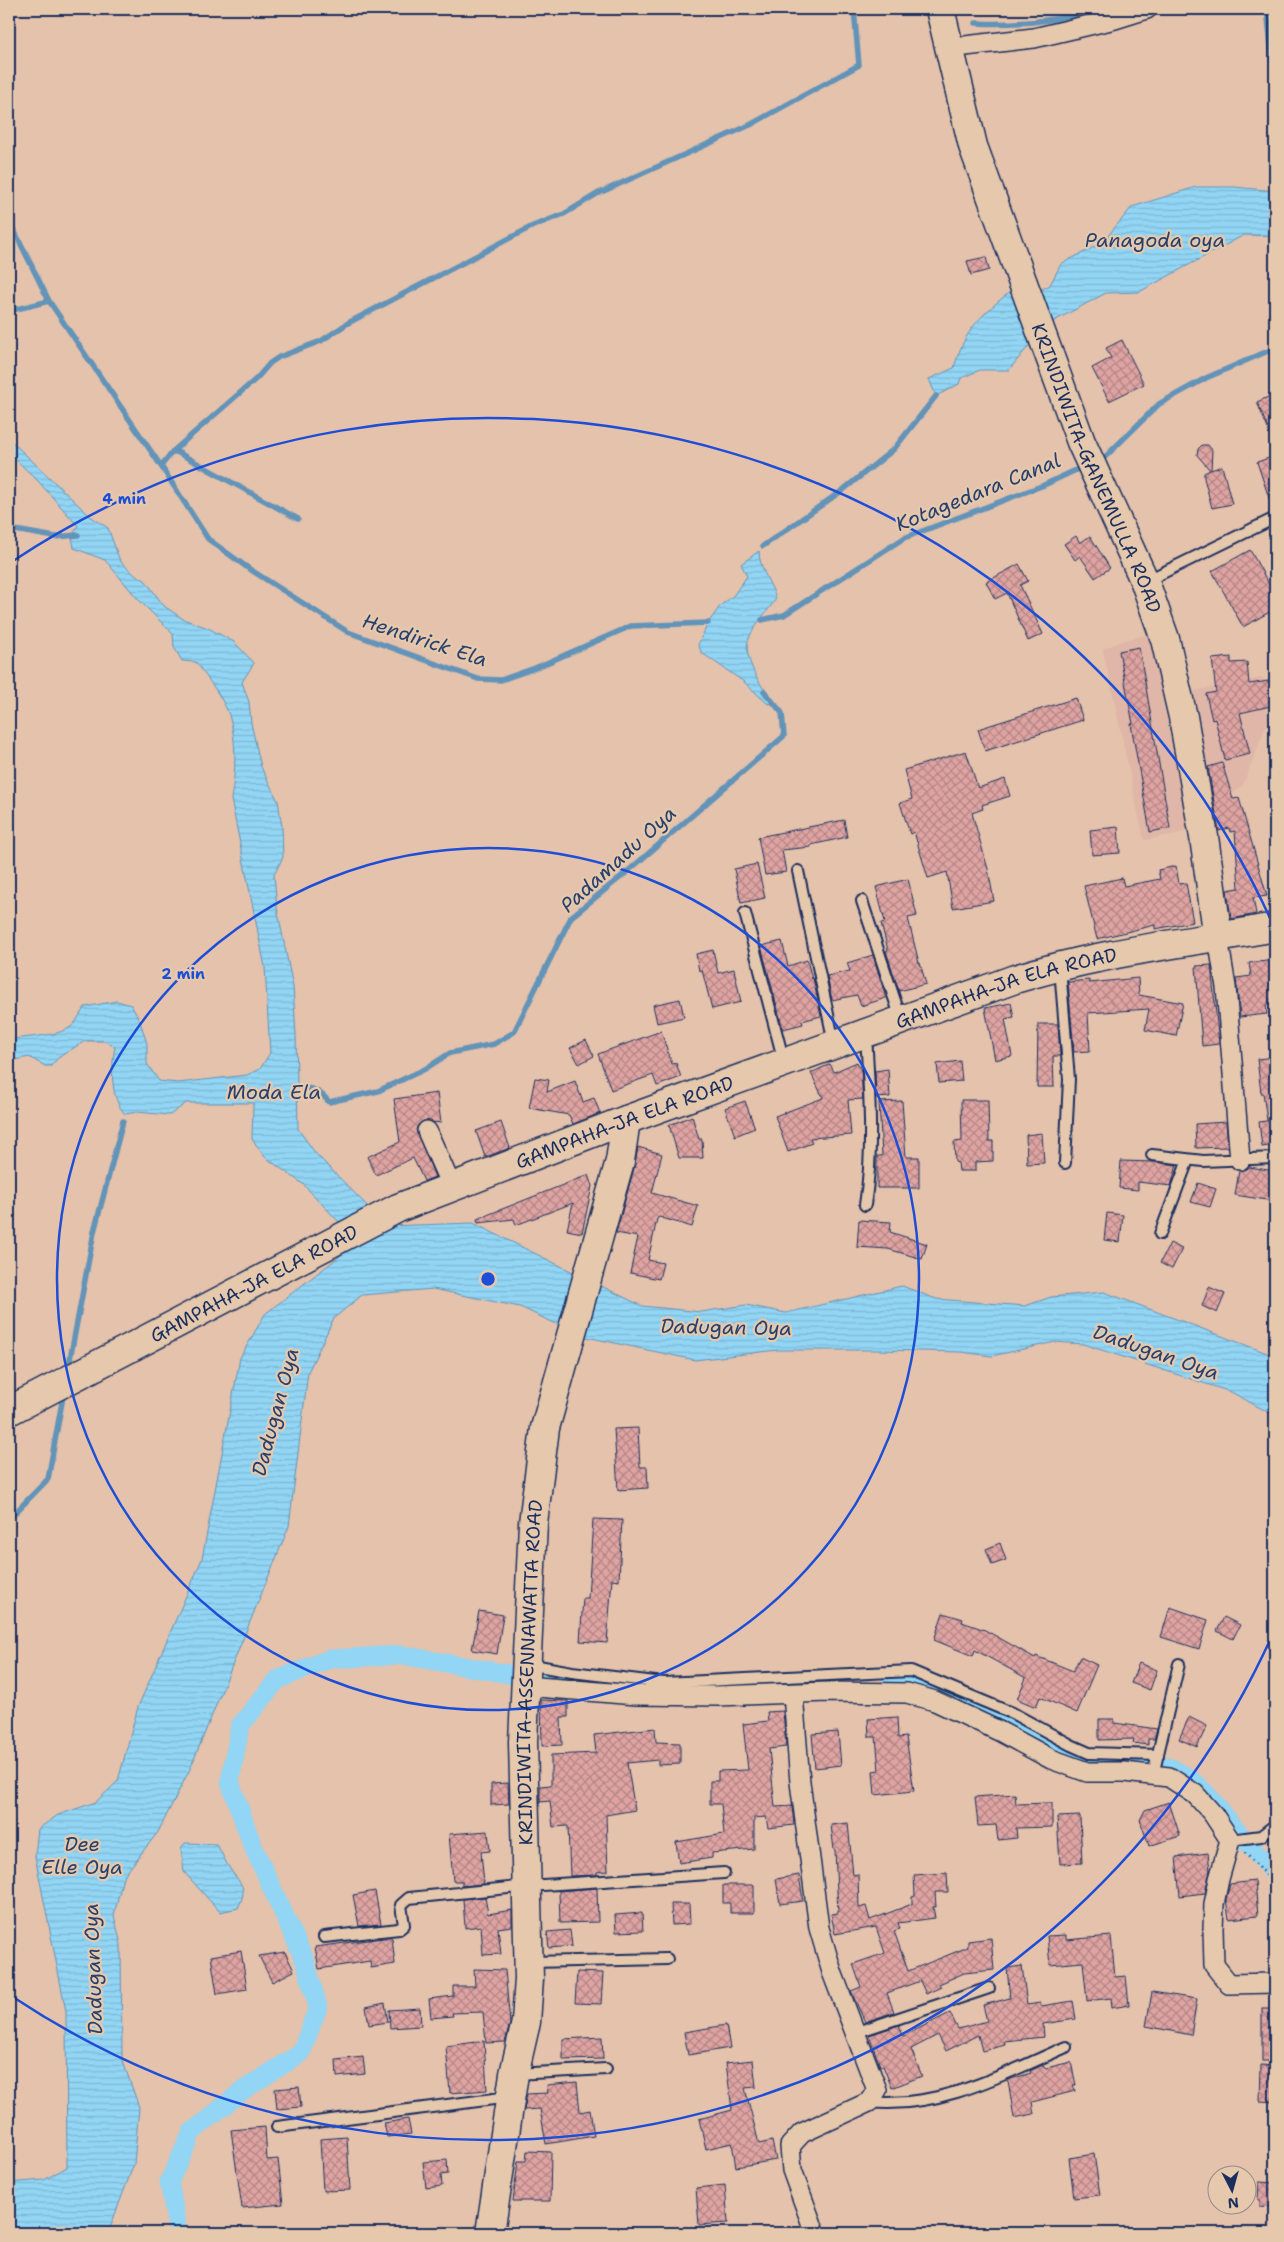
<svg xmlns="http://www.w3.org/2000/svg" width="1284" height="2242" font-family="'Shantell Sans',sans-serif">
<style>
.built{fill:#dfb6a7}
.water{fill:url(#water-rules);stroke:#6293b8}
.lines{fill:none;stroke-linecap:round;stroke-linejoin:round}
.stream{stroke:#6293b8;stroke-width:5.5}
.canal{stroke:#92d5f4;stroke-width:19}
.building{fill:url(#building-cross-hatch);stroke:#1b2f5e}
.lane-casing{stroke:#1b2f5e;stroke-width:14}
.street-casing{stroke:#1b2f5e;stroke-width:22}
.primary-casing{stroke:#1b2f5e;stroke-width:31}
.highway-casing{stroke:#1b2f5e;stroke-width:31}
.path{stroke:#1b2f5e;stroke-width:3;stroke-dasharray:1 4;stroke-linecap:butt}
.lane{stroke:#e6c9ad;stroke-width:10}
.street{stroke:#e6c9ad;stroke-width:19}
.primary{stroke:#e6c9ad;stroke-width:28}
.highway{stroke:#e6c9ad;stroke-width:28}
.ring{fill:none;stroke:#1d4ed8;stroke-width:2.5}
.labels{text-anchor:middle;stroke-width:4.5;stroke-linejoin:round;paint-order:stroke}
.street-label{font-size:19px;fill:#1b2f5e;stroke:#e6c9ad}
.water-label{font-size:20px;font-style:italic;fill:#27406d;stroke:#e6c9ad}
.centre{fill:#1d4ed8;stroke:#e6c9ad;stroke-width:2.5}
.ring-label{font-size:15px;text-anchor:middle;font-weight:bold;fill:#1d4ed8;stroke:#e6c9ad;stroke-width:4.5;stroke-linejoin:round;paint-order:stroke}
</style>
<defs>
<pattern id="water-rules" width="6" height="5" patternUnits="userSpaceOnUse" patternTransform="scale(1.25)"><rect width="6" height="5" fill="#92d5f4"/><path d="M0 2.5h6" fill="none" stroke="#7db7d4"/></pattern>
<pattern id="building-cross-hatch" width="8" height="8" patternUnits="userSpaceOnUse" patternTransform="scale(1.25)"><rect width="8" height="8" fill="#dfa4a2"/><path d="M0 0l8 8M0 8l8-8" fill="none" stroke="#b48687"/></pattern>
</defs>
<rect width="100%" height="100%" fill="#e5c2ab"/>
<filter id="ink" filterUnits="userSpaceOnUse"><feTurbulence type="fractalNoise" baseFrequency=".02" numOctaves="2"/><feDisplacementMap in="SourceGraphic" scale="10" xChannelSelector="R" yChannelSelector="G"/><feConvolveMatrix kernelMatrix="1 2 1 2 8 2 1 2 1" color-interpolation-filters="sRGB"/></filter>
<g filter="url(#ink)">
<!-- built -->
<polygon class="built" points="1146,635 1155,639 1173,695 1261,678 1267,681 1271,702 1266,725 1244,783 1235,792 1193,804 1194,817 1185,832 1144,840 1103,649 1125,640"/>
<!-- water -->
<g class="water">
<path d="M1196,187H1234L1275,191V236L1244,235L1139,292L1106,293L1028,335L1031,343L1009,370H980L961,378L959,384L936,396L929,379L954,368C965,328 981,316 1012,290L1017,303L1050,285L1061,264L1102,243L1132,207Z"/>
<path d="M9,439L90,516L108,528L120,561L135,575L145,580L164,606L183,619L208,628L234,642L254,663L242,682L249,702L251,723L261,767L278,801L282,827L283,857L274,875L277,908L293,987L296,1035L298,1129L316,1154L387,1226L473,1223L642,1306L701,1312L746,1305L786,1313L902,1286L936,1299L1025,1306L1051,1297L1104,1292L1275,1356V1416L1231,1392L1083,1344L1055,1342L992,1356L961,1352L880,1350H777L695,1360L582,1336L520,1307L433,1289L362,1295L334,1318L308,1372L289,1526L190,1769L158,1832L123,1877L114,1915L121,1945L122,2059L139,2107L134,2164L108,2233H9V2183L44,2180L67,2167L66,2011L35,1856L38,1829L58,1815L96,1802L118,1781L138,1707L202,1559L240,1358L265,1314L358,1242L303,1184L265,1157L252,1139L253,1103H186L170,1115L137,1112L125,1114C110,1097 111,1069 115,1047L105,1041H85L59,1057L51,1066H45L29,1057L15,1060L9,1065V1040C26,1036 63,1037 74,1024C78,1019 81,1012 85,1007L117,1001L131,1005L140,1021L147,1044V1064L159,1081L178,1083L247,1075L260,1069L270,1053L265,967L231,799C236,772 237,741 229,715C222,696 207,678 196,662L182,661L174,647L173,634L138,599L105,560L74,548L72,536L78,526L38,481L9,453Z"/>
<path d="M759,551C759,569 771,582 776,599C767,612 755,624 749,638C741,656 762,688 773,702L768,704L744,682L702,653L698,645L708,623L721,605L733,596L747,576L741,564Z"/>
<path d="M185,1843L216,1844C222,1852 225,1862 230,1869C242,1886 248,1887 238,1908L220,1912L184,1872L181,1848Z"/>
</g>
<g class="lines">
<!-- stream -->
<g class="stream">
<polyline points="1267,9 1275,84"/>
<path d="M976,23C1017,25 1059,21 1098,9"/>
<polyline points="9,220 49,301 161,466 208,539 248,568 348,632 478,679 501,680 535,668 631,626 708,623"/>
<polyline points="9,311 49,301"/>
<polyline points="172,452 177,452 298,519"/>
<polyline points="1102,460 1159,404 1206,378 1275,348"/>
<polyline points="161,466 172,452 257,378 270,363 279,357 321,341 348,323 533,226 564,214 597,194 750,125 859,65 854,9"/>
<polyline points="9,529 55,537 78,535"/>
<polyline points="763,546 843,490 894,449 936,396"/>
<polyline points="762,620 784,615 904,538 1044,485 1078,469"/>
<path d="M297,1087C312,1088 319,1090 329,1102L378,1091L425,1069L450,1053L494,1044L514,1032L571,917L627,872L784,736L782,713L764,691"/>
<polyline points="68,1370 94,1232 123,1121"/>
<polyline points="9,1519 48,1479 64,1391"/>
</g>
<!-- canal -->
<g class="canal">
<path d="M891,1684C959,1684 1022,1738 1085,1758C1114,1768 1151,1757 1179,1772C1201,1784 1217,1806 1232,1825C1246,1842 1261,1858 1275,1874"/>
<polyline points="178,2233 169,2182 192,2132 242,2091 301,2053 318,2007 305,1961 252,1844 230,1782 240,1726 277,1680 329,1659 401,1655 514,1675 594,1683"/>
</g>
</g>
<!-- building -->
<g class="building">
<polygon points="986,257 989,270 971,275 967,261"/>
<polygon points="1122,340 1144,384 1109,401 1092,368 1111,358 1106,348"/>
<polygon points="1275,394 1275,446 1257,402"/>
<polygon points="1202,445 1208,445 1212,450 1211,470 1222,466 1232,504 1212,508 1204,478 1204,473 1210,470 1197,455 1198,449"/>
<polygon points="1275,456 1275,509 1273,510 1257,462"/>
<polygon points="1076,536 1080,543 1090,536 1110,568 1095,578 1080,556 1075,560 1064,544"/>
<polygon points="1250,550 1275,595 1275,609 1243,627 1212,571"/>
<polygon points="1019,564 1028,581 1020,585 1043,634 1028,641 1007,593 995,599 986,582"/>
<polygon points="1139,647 1170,828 1150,832 1131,724 1133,724 1119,651"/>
<polygon points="1231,657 1231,663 1247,662 1249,684 1275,680 1275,705 1240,713 1250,754 1225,760 1215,719 1212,720 1206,694 1216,692 1212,659"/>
<polygon points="1076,698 1083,720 985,751 978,729"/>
<polygon points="966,751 978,788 1005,779 1010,796 982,805 983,809 972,813 988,869 994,901 953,908 947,872 928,878 914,832 910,834 900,803 912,799 904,770"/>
<polygon points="1222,763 1233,799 1239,798 1267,896 1253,898 1256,914 1231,919 1227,890 1239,888 1235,831 1230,832 1229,828 1219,831 1208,767"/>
<polygon points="844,820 847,837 811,845 811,847 782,850 786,872 765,875 758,837"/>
<polygon points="1118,827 1120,853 1092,855 1090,830"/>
<polygon points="757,864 765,898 741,903 734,869"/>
<polygon points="1176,866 1179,884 1186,883 1193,922 1155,929 1155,925 1097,939 1084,886 1122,878 1124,886 1160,879 1158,870"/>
<polygon points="908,879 917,916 908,918 919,963 920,963 926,984 899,991 886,951 888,950 881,923 885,922 876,887"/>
<polygon points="782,941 788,966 807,960 812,979 813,978 821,1016 802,1021 803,1024 783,1029 761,946"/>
<polygon points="713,950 718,973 734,969 741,1002 712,1009 702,970 699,971 696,954"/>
<polygon points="873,955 886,998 861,1006 857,995 832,1000 827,976 850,971 847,963"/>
<polygon points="1275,960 1275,1004 1266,1005 1267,1014 1240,1017 1236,978 1251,976 1249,963"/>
<polygon points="1211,965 1219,1044 1202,1046 1196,966"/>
<polygon points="1138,978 1139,995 1183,1003 1176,1036 1145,1030 1149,1009 1088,1013 1090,1051 1074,1052 1068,982 1089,980 1089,983"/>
<polygon points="680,999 684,1017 657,1023 653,1005"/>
<polygon points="1011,1003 1014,1017 1005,1019 1012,1056 995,1060 985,1008"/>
<polygon points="1038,1024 1058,1024 1060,1056 1053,1056 1054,1087 1037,1087"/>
<polygon points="661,1031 672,1064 676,1063 681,1077 657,1086 653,1075 611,1090 598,1054"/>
<polygon points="586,1040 594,1056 579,1064 570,1048"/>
<polygon points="1275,1057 1275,1145 1262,1147 1259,1122 1273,1120 1267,1120 1263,1093 1261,1093 1257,1059"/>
<polygon points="960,1061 962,1081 939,1083 937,1064"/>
<polygon points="857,1062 861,1070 863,1099 848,1100 851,1135 810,1138 812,1143 788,1152 775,1116 823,1098 811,1073 830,1064 834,1072"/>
<polygon points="888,1069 890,1097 876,1098 875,1071"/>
<polygon points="535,1078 549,1080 547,1092 575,1081 583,1102 594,1098 600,1113 573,1124 569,1115 529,1108"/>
<polygon points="437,1093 441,1123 423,1121 418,1125 416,1130 435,1177 424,1181 413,1158 376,1175 367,1157 400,1142 394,1099"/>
<polygon points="961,1100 988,1100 989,1141 993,1141 993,1161 975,1162 975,1171 959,1171 958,1163 955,1162 954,1142 962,1141"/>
<polygon points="745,1101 755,1128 735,1136 725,1108"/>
<polygon points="902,1101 906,1157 919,1157 919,1188 877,1188 877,1156 882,1156 879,1102"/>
<polygon points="692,1116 699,1139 702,1139 703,1158 679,1158 669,1125"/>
<polygon points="501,1122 510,1148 485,1157 476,1131"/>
<polygon points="1226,1122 1228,1147 1196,1148 1195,1124"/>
<polygon points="1042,1133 1044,1163 1027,1164 1026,1135"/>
<polygon points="638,1147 662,1154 652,1193 698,1206 692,1227 659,1217 657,1219 648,1260 663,1263 659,1279 630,1273 638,1237 616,1233 635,1165"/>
<polygon points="1121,1161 1155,1162 1177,1165 1171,1186 1138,1182 1138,1190 1119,1188"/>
<polygon points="1249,1167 1275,1171 1273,1201 1235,1195 1239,1171"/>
<polygon points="588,1175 592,1186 582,1233 567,1230 573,1203 516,1225 514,1219 478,1223 477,1219"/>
<polygon points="1198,1183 1216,1189 1210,1207 1191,1202"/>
<polygon points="1107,1213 1123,1215 1120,1242 1104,1240"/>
<polygon points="859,1220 891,1222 890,1232 927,1244 922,1259 888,1249 857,1247"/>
<polygon points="1170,1243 1182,1249 1172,1269 1160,1263"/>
<polygon points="1209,1287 1225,1294 1217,1313 1202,1306"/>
<polygon points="638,1428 640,1467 647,1467 648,1488 618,1490 614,1429"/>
<polygon points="593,1519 622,1520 619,1580 612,1579 607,1643 580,1641 583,1598 588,1598"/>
<polygon points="1000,1543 1006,1560 992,1565 986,1549"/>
<polygon points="1170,1607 1208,1620 1199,1649 1161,1637"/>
<polygon points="479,1611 503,1615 497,1654 472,1650"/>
<polygon points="943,1613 963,1619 962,1622 985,1630 1035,1658 1036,1656 1073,1671 1080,1657 1097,1665 1077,1713 1040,1697 1036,1707 1017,1699 1026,1678 975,1650 973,1656 934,1640"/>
<polygon points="1224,1617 1240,1625 1233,1639 1217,1631"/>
<polygon points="1139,1663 1157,1670 1150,1690 1131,1683"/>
<polygon points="541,1700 568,1701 568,1717 561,1717 562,1745 542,1746"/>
<polygon points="783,1711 786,1747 769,1749 775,1807 792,1806 794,1825 768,1828 766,1817 754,1818 754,1849 712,1853 712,1858 679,1863 676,1842 724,1834 721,1804 710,1804 710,1781 718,1781 718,1771 748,1770 743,1724 768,1721 767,1712"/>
<polygon points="897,1717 898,1738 906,1737 914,1791 875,1795 873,1771 879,1770 876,1737 869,1737 868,1719"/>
<polygon points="1189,1717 1207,1726 1197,1747 1179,1739"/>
<polygon points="1099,1719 1114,1719 1114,1723 1157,1729 1154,1739 1148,1739 1148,1745 1133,1743 1134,1739 1099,1740"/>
<polygon points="655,1728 656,1742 680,1743 680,1764 658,1765 658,1760 627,1763 635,1810 606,1815 608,1871 597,1872 597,1875 570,1876 568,1826 553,1827 550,1801 540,1802 540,1786 551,1785 551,1755 596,1753 594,1735"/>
<polygon points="838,1732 841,1765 815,1768 812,1734"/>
<polygon points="508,1783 509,1804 491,1805 491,1784"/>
<polygon points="1015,1794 1016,1804 1052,1803 1052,1827 1016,1828 1017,1838 998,1840 996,1825 978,1826 975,1797"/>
<polygon points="1169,1802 1180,1836 1149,1846 1140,1820 1145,1810"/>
<polygon points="1080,1816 1082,1863 1060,1864 1057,1817"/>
<polygon points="848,1823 853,1875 858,1874 859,1908 866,1906 870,1920 912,1904 912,1897 915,1896 914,1875 947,1873 948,1892 935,1892 936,1907 933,1907 935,1918 898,1923 900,1929 894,1931 908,1971 968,1947 968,1941 991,1938 994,1970 964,1973 939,1984 941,1987 926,1994 920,1981 887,1993 894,2012 865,2022 851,1991 861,1987 853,1964 885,1953 876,1927 835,1934 831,1914 838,1913 835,1850 834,1850 831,1825"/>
<polygon points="488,1831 490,1851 481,1852 484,1884 462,1886 462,1881 453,1881 449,1834"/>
<polygon points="1208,1853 1210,1870 1205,1893 1180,1896 1176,1857"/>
<polygon points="799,1875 803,1901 780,1904 776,1879"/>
<polygon points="1255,1881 1258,1916 1229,1919 1226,1899 1230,1884"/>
<polygon points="723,1885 754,1885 754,1913 730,1913 730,1903 723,1903"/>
<polygon points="597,1888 598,1922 560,1923 559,1891"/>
<polygon points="375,1891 381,1924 359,1926 353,1895"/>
<polygon points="485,1897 488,1914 512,1910 512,1926 498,1928 501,1954 483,1955 481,1926 465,1928 463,1899"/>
<polygon points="671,1904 689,1904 690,1924 672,1925"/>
<polygon points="642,1913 643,1931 616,1932 615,1915"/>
<polygon points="570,1930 572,1946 549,1948 547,1932"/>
<polygon points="1066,1935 1066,1940 1111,1936 1115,1977 1126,1976 1129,2005 1112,2008 1111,1998 1087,2001 1083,1962 1050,1965 1047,1936"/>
<polygon points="383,1938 392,1938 395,1964 371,1968 370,1961 319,1969 315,1947"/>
<polygon points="241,1951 247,1989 217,1994 211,1956"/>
<polygon points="285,1952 294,1971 272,1982 259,1956"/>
<polygon points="1022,1966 1027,2005 1040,2003 1041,2006 1073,2001 1076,2019 1043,2024 1044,2037 1004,2041 1005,2045 982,2051 978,2035 946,2051 938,2035 911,2049 922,2076 892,2088 883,2066 880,2066 869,2035 899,2025 903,2036 950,2013 958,2029 987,2021 983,2005 1010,1998 1007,1968"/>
<polygon points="474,1969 505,1970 510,2023 505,2042 486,2043 483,2012 452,2013 453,2016 431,2018 429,1999 453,1996 453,1986 475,1986"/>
<polygon points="577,1972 603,1973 601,2004 575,2003"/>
<polygon points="1152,1992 1197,1999 1191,2035 1146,2026"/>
<polygon points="385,2003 388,2022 369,2025 366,2007"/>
<polygon points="420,2008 421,2026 390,2028 389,2010"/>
<rect x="1262" y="2009" width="13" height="52"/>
<polygon points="726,2025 730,2048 688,2055 684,2032"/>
<polygon points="602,2037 603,2059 563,2060 563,2039"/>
<polygon points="484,2041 487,2090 450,2093 446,2046"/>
<polygon points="363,2057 365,2074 337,2077 336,2060"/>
<polygon points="753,2060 756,2087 745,2088 759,2144 772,2141 776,2160 736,2167 732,2143 706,2149 699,2119 732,2110 726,2063"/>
<polygon points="1071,2062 1076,2085 1073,2085 1075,2091 1032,2102 1034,2114 1014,2118 1008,2080 1031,2073 1030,2071 1043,2065 1046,2068"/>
<polygon points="1261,2065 1275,2066 1275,2102 1260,2101"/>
<polygon points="577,2082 580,2112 590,2110 594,2136 546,2144 540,2109 524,2110 527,2094 548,2093 547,2085"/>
<polygon points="299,2087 301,2107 277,2109 275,2089"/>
<polygon points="408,2119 411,2134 387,2137 384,2123"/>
<polygon points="265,2127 267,2160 278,2159 283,2204 242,2208 231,2130"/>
<polygon points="347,2137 350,2190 323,2191 320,2139"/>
<polygon points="527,2151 551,2152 550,2201 513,2201 518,2161 526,2161"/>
<polygon points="1094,2154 1100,2195 1074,2198 1069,2158"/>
<polygon points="447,2160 448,2174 441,2175 442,2186 426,2188 423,2162"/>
<polygon points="1259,2182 1275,2183 1275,2207 1260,2206 1260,2200 1258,2200"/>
<polygon points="725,2185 728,2223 699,2225 696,2188"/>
</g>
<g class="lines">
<defs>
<g id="lane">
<polyline points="1146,581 1275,518"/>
<polyline points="798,871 834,1043"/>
<polyline points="862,901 901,1019"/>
<polyline points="745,913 784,1062"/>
<polyline points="1060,968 1069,1079 1065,1163"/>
<polyline points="1152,1155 1203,1161 1275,1158"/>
<path d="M865,1205C874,1149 869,1090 866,1034"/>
<polyline points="1160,1234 1188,1160"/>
<polyline points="527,1664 572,1672 664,1683 911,1671 1014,1714 1071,1745 1089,1753 1158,1755"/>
<polyline points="1153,1775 1179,1664"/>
<polyline points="1230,1840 1261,1836 1275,1825"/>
<polyline points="324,1937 399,1929 404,1925 401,1905 409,1898 528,1886 724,1873"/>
<polyline points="530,1962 667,1959"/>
<polyline points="854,2033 989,1988"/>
<polyline points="515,2074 606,2069"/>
<path d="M869,2102C938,2110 1004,2074 1066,2047"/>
<polyline points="277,2127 509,2097"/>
</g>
<g id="street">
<polyline points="948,48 1034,38 1115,19 1147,9"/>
<polyline points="1218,938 1226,987 1240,1160"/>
<polyline points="427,1131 452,1188"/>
<polyline points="525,1686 636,1695 717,1696 828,1692 907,1693 935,1701 1001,1732 1051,1759 1087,1772 1124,1772 1169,1777 1195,1794 1213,1814 1230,1840 1219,1879 1214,1904 1213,1929 1214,1965 1229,1984 1275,1983"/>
<polyline points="793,1694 800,1782 819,1928 832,1972 877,2090 869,2102 802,2133 790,2146 792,2170 815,2233"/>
</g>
<g id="primary">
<path id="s1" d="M940,9L973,146L1081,442L1145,582L1165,639L1183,717L1204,837L1218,938"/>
<path id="s2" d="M490,2233L514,2074L526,2022L529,1979L523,1742L533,1523L545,1428L620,1161L626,1120"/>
</g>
<g id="highway">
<path id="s3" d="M9,1411L398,1208L626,1120L1015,979C1101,952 1187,943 1275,927"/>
</g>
</defs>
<!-- lane casing -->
<use href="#lane" class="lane-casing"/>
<!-- street casing -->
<use href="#street" class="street-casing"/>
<!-- primary casing -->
<use href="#primary" class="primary-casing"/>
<!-- highway casing -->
<use href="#highway" class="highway-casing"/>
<!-- path -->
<polyline class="path" points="1245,1853 1275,1883"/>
<!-- lane -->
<use href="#lane" class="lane"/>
<!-- street -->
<use href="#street" class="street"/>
<!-- primary -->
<use href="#primary" class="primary"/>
<!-- highway -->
<use href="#highway" class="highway"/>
</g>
</g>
<!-- distance rings -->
<g class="ring">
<circle cx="488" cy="1279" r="431"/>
<path d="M1275 1629A861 861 0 0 1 13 1997M13 561A861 861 0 0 1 1275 929"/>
</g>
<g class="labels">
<!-- street labels -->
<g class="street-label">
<text dy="7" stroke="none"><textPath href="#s1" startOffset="486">KRINDIWITA-GANEMULLA ROAD</textPath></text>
<text dy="7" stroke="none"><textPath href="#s3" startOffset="1086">GAMPAHA-JA ELA ROAD</textPath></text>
<text dy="7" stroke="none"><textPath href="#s3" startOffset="681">GAMPAHA-JA ELA ROAD</textPath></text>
<text dy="7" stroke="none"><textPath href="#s3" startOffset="276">GAMPAHA-JA ELA ROAD</textPath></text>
<text dy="7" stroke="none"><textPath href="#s2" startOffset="564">KRINDIWITA-ASSENNAWATTA ROAD</textPath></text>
</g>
<!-- water labels -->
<g class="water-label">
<text x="1155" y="247">Panagoda oya</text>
<text transform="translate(978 492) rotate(-22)" y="7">Kotagedara Canal</text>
<text transform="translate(425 640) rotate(18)" y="7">Hendirick Ela</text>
<text transform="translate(618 859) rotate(-42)" y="7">Padamadu Oya</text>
<text x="274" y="1099">Moda Ela</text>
<text transform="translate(726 1327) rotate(1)" y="7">Dadugan Oya</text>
<text transform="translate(1156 1352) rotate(19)" y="7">Dadugan Oya</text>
<text transform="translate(275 1412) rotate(-75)" y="7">Dadugan Oya</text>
<text x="82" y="1851">Dee<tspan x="82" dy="23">Elle Oya</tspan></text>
<text transform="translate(93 1969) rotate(-92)" y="7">Dadugan Oya</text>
</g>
</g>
<circle cx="488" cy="1279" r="8" class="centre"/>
<g class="ring-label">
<text x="124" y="504">4 min</text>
<text x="183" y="979">2 min</text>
</g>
<!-- margin -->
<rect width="1284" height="2242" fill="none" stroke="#e6c9ad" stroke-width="30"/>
<rect x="15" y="15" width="1254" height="2212" fill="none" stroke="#1b2f5e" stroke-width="2" filter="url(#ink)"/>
<!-- north arrow -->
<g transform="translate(1232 2190) rotate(174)"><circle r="24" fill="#e6c9ad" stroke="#958b8d"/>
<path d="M0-4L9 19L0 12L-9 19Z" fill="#1b2f5e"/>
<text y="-8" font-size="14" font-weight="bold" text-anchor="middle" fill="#1b2f5e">N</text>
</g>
</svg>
